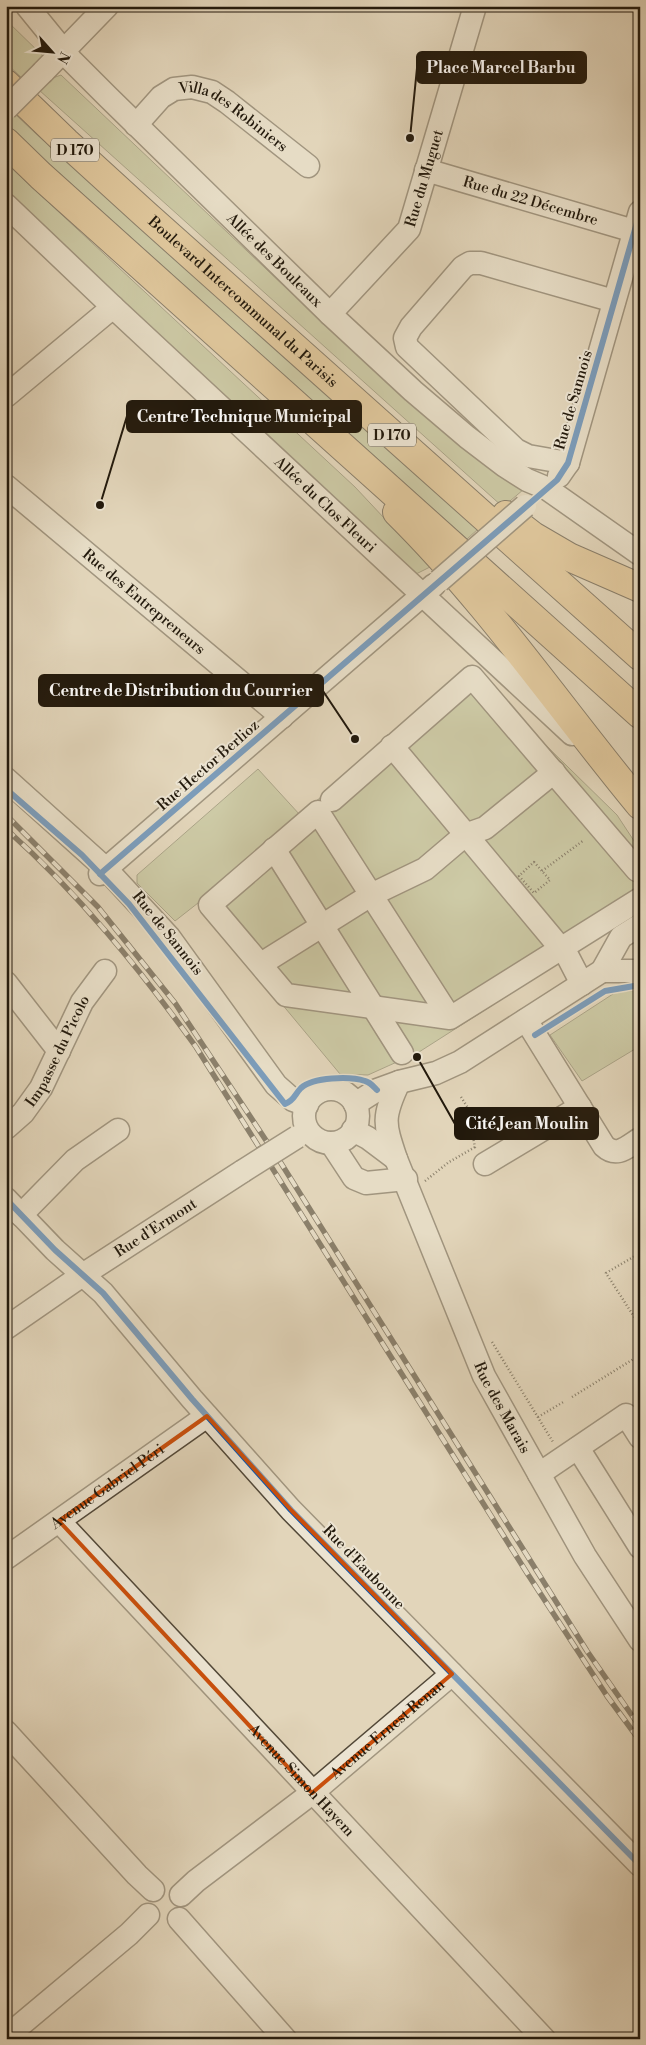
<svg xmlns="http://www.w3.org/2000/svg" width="646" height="2045" font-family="'Libre Bodoni',serif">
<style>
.green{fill:#b4bd8f;stroke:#6b6b4e}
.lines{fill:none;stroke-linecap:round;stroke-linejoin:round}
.minor-casing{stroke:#524838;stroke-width:25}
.major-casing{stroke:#22190c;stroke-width:30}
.highway-casing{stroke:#22190c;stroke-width:30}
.path{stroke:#22190c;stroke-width:2.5;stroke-dasharray:1 2.5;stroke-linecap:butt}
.minor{stroke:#ece4d2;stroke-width:22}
.major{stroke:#e1ba7d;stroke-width:28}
.highway{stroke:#e1ba7d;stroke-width:28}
.rail-casing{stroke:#22190c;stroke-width:5.5}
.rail{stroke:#ece4d2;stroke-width:4;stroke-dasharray:11;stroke-linecap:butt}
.minor-bridge-casing{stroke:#524838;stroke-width:25;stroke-linecap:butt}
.minor-bridge{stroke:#ece4d2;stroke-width:22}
.cycleway-casing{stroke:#ece4d2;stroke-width:9}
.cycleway{stroke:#0057b8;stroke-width:6}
.marked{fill:none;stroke:#ca4f0c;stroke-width:4;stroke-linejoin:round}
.labels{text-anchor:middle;stroke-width:4;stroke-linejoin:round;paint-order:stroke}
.shield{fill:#ece4d2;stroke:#5f5647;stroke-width:1}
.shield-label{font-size:14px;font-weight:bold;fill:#22190c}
.street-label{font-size:15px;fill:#22190c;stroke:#ece4d2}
.leader{fill:none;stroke:#22190c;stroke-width:2}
.callout-dot{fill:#22190c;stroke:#ece4d2;stroke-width:2}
.callout{fill:#22190c;stroke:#22190c;stroke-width:2}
.callout-label{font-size:16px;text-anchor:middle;font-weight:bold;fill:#fff}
</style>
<rect width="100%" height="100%" fill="#e2d5ba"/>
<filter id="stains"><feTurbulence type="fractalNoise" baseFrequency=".004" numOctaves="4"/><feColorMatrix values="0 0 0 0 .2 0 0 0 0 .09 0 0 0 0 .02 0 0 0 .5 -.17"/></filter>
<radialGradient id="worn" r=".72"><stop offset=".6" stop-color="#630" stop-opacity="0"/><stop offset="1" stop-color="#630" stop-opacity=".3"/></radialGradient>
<!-- green -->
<g class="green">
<polygon points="6,20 45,58 23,79 6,63"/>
<polygon points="61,75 284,286 428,414 524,489 503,507 39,90 50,79"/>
<polygon points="15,114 35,133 478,529 467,539 17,135 6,125"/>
<polygon points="6,163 355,487 430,567 414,575 6,191"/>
<polygon points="469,670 617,815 640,850 640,911 419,1052 368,1075 340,1074 198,903 175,921 137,883 137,875 258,769 300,815"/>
<polygon points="640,990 640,1046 582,1081 550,1035 616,992"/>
</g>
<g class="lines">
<defs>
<g id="minor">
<path id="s1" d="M27,6L71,60L108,97L330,314L413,391L467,437L505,466L527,480L546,488L640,554"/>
<polyline points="43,72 107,6"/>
<path id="s2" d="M136,125L161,97L174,89L192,87L212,92L227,102L308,166"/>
<path id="s3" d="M426,170L634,231"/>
<path id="s4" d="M6,205L113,307L572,734"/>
<path id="s5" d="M330,314L409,229L475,6"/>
<polyline points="6,396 113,307"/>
<polyline points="568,463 528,456 516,450 407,347 405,338 411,327 463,267 470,263 481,263 614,301"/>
<polyline points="559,476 568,463 640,212"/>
<path id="s6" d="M6,486L282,717"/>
<polyline points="392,746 568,957 582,984"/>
<polyline points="6,779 106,869 169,937 276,1085 293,1100 307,1105"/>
<polyline points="332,800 472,677 637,870"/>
<polyline points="274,849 402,1053"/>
<polyline points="100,874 434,585"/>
<polyline points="261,964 371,895 425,869 465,835 485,828 554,772"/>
<polyline points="602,971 640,971"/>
<polyline points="6,983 59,1051"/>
<polyline points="450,1018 318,812 210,905 286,995 450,1018 640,899"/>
<path d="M526,1020L604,1146C617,1158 627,1147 640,1139"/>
<path id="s7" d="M399,1082C382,1118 384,1123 396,1159L484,1376L585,1556L640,1640"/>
<circle cx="331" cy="1116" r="27"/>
<polyline points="355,1104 377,1090 399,1082 436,1073 460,1062 602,971 621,937 640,925"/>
<path id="s8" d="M6,1128L23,1113L41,1088L82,1002L105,971"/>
<polyline points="353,1130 368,1138 396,1159"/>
<polyline points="331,1143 354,1178 366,1183 406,1179"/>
<polyline points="485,1164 580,1107"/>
<polyline points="6,1199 55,1250 103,1293 192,1399 291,1510 640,1865"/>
<polyline points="21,1215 75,1160 118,1130"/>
<path id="s9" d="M6,1328L84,1274L243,1171"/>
<polyline points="578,1448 640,1547"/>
<polyline points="539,1474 626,1415 640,1437"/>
<path id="s10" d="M59,1521L544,2039"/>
<path id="s11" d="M6,1558L207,1416"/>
<polyline points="6,1732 137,1875 153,1890"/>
<path id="s12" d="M181,1895L196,1881L312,1793L452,1674"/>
<polyline points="179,1919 285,2039"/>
<polyline points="6,2037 129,1934 148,1915"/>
</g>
<path id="major" d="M397,512C488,602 559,707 640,805"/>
<g id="highway">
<path id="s13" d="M6,84L66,142L145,214L640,656"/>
<polyline points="6,142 41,176 640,714"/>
<polyline points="506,515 533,536 569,557 640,588"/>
</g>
</defs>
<!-- minor casing -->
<use href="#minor" class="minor-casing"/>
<!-- major casing -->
<use href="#major" class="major-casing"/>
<!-- highway casing -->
<use href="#highway" class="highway-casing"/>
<!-- path -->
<g class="path">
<polygon points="534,862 550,880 534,893 519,876"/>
<polyline points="542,871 584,840"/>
<polyline points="461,1097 468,1108 475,1148"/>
<polyline points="425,1181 449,1162 475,1147"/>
<polyline points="640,1253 606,1273 640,1326"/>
<polyline points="492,1342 553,1442"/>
<polyline points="572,1397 640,1355"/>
<polyline points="538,1417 565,1401"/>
</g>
<!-- minor -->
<use href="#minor" class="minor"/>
<!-- major -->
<use href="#major" class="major"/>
<!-- highway -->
<use href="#highway" class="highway"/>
<defs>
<g id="rail">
<polyline points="6,815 98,907 175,1003 279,1160 587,1651 640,1727"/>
<path d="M6,829C79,894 139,968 196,1047L527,1573L607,1696L640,1741"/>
</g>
</defs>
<!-- rail casing -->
<use href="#rail" class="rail-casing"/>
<!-- rail -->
<use href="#rail" class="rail"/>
<defs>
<g id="minor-bridge">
<polyline points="6,109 43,72"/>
<polyline points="439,581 525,506"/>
<polyline points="243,1171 297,1137"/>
</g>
</defs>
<!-- minor-bridge casing -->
<use href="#minor-bridge" class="minor-bridge-casing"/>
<!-- minor-bridge -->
<use href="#minor-bridge" class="minor-bridge"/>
<defs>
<g id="cycleway">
<path d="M6,789L82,855L129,904L285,1104C295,1100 294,1095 301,1088C313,1077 350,1076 365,1081C370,1082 374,1087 377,1090"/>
<polyline points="100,874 557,480 568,463 640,212"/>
<polyline points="535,1035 605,991 640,985"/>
<polyline points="6,1199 55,1250 103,1293 192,1399 291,1510 640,1865"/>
</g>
</defs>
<!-- cycleway casing -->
<use href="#cycleway" class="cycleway-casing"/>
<!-- cycleway -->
<use href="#cycleway" class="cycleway"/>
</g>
<!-- marked area -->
<path d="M0 0H646V2045H0ZM207,1416L291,1510L452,1674L312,1793L59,1521Z" fill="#e2d5ba" fill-opacity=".55" fill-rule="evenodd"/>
<path class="marked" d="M207,1416L291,1510L452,1674L312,1793L59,1521Z"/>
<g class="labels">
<!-- shield labels -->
<g class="shield">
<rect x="51" y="138.5" width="48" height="23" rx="4"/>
<rect x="368" y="423.5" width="48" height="23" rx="4"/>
</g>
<g class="shield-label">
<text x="75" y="155">D 170</text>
<text x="392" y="440">D 170</text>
</g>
<!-- street labels -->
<g class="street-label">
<text dy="5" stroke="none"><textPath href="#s2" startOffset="121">Villa des Robiniers</textPath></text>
<text dy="5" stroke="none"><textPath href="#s5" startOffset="169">Rue du Muguet</textPath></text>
<text dy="5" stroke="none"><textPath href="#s3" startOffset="109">Rue du 22 Décembre</textPath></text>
<text dy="5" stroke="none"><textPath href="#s1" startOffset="355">Allée des Bouleaux</textPath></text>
<text dy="5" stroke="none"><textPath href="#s13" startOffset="322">Boulevard Intercommunal du Parisis</textPath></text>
<text transform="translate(573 400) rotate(-74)" y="5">Rue de Sannois</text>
<text dy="5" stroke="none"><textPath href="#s4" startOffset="438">Allée du Clos Fleuri</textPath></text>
<text dy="5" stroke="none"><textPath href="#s6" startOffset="180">Rue des Entrepreneurs</textPath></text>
<text transform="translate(208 765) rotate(-41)" y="5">Rue Hector Berlioz</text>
<text transform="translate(168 933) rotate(51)" y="5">Rue de Sannois</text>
<text dy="5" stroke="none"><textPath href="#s8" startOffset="94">Impasse du Picolo</textPath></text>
<text dy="5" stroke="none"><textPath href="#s9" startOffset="180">Rue d'Ermont</textPath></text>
<text dy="5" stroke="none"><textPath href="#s7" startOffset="351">Rue des Marais</textPath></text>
<text dy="5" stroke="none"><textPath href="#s11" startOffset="124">Avenue Gabriel Péri</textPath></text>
<text transform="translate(364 1567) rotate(46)" y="5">Rue d'Eaubonne</text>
<text dy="5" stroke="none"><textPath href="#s12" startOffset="265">Avenue Ernest Renan</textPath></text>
<text dy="5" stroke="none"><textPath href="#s10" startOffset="355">Avenue Simon Hayem</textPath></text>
</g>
</g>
<!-- callouts -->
<path class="leader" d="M410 138L417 68M100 505L127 416M355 739L323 691M417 1057L455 1124"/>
<g class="callout-dot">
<circle cx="410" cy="138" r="5"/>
<circle cx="100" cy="505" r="5"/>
<circle cx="355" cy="739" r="5"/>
<circle cx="417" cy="1057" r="5"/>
</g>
<g class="callout">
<rect x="417" y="52" width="169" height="31" rx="5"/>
<rect x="127" y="401" width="234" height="31" rx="5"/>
<rect x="39" y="675" width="284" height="31" rx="5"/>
<rect x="455" y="1108" width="143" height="31" rx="5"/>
</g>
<g class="callout-label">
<text x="501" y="73">Place Marcel Barbu</text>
<text x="244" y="422">Centre Technique Municipal</text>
<text x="181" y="696">Centre de Distribution du Courrier</text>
<text x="527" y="1129">Cité Jean Moulin</text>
</g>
<!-- margin -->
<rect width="646" height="2045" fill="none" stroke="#e2d5ba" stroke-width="25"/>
<rect x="8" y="8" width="631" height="2030" fill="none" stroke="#22190c" stroke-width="2.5"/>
<rect x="12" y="12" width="621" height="2020" fill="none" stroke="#22190c"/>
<!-- north arrow -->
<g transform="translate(52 52) rotate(117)" stroke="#ece4d2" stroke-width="4" paint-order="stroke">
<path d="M0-4L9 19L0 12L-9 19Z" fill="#22190c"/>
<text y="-8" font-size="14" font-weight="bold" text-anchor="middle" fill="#22190c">N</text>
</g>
<rect width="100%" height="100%" filter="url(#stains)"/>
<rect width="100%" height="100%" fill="url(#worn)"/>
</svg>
